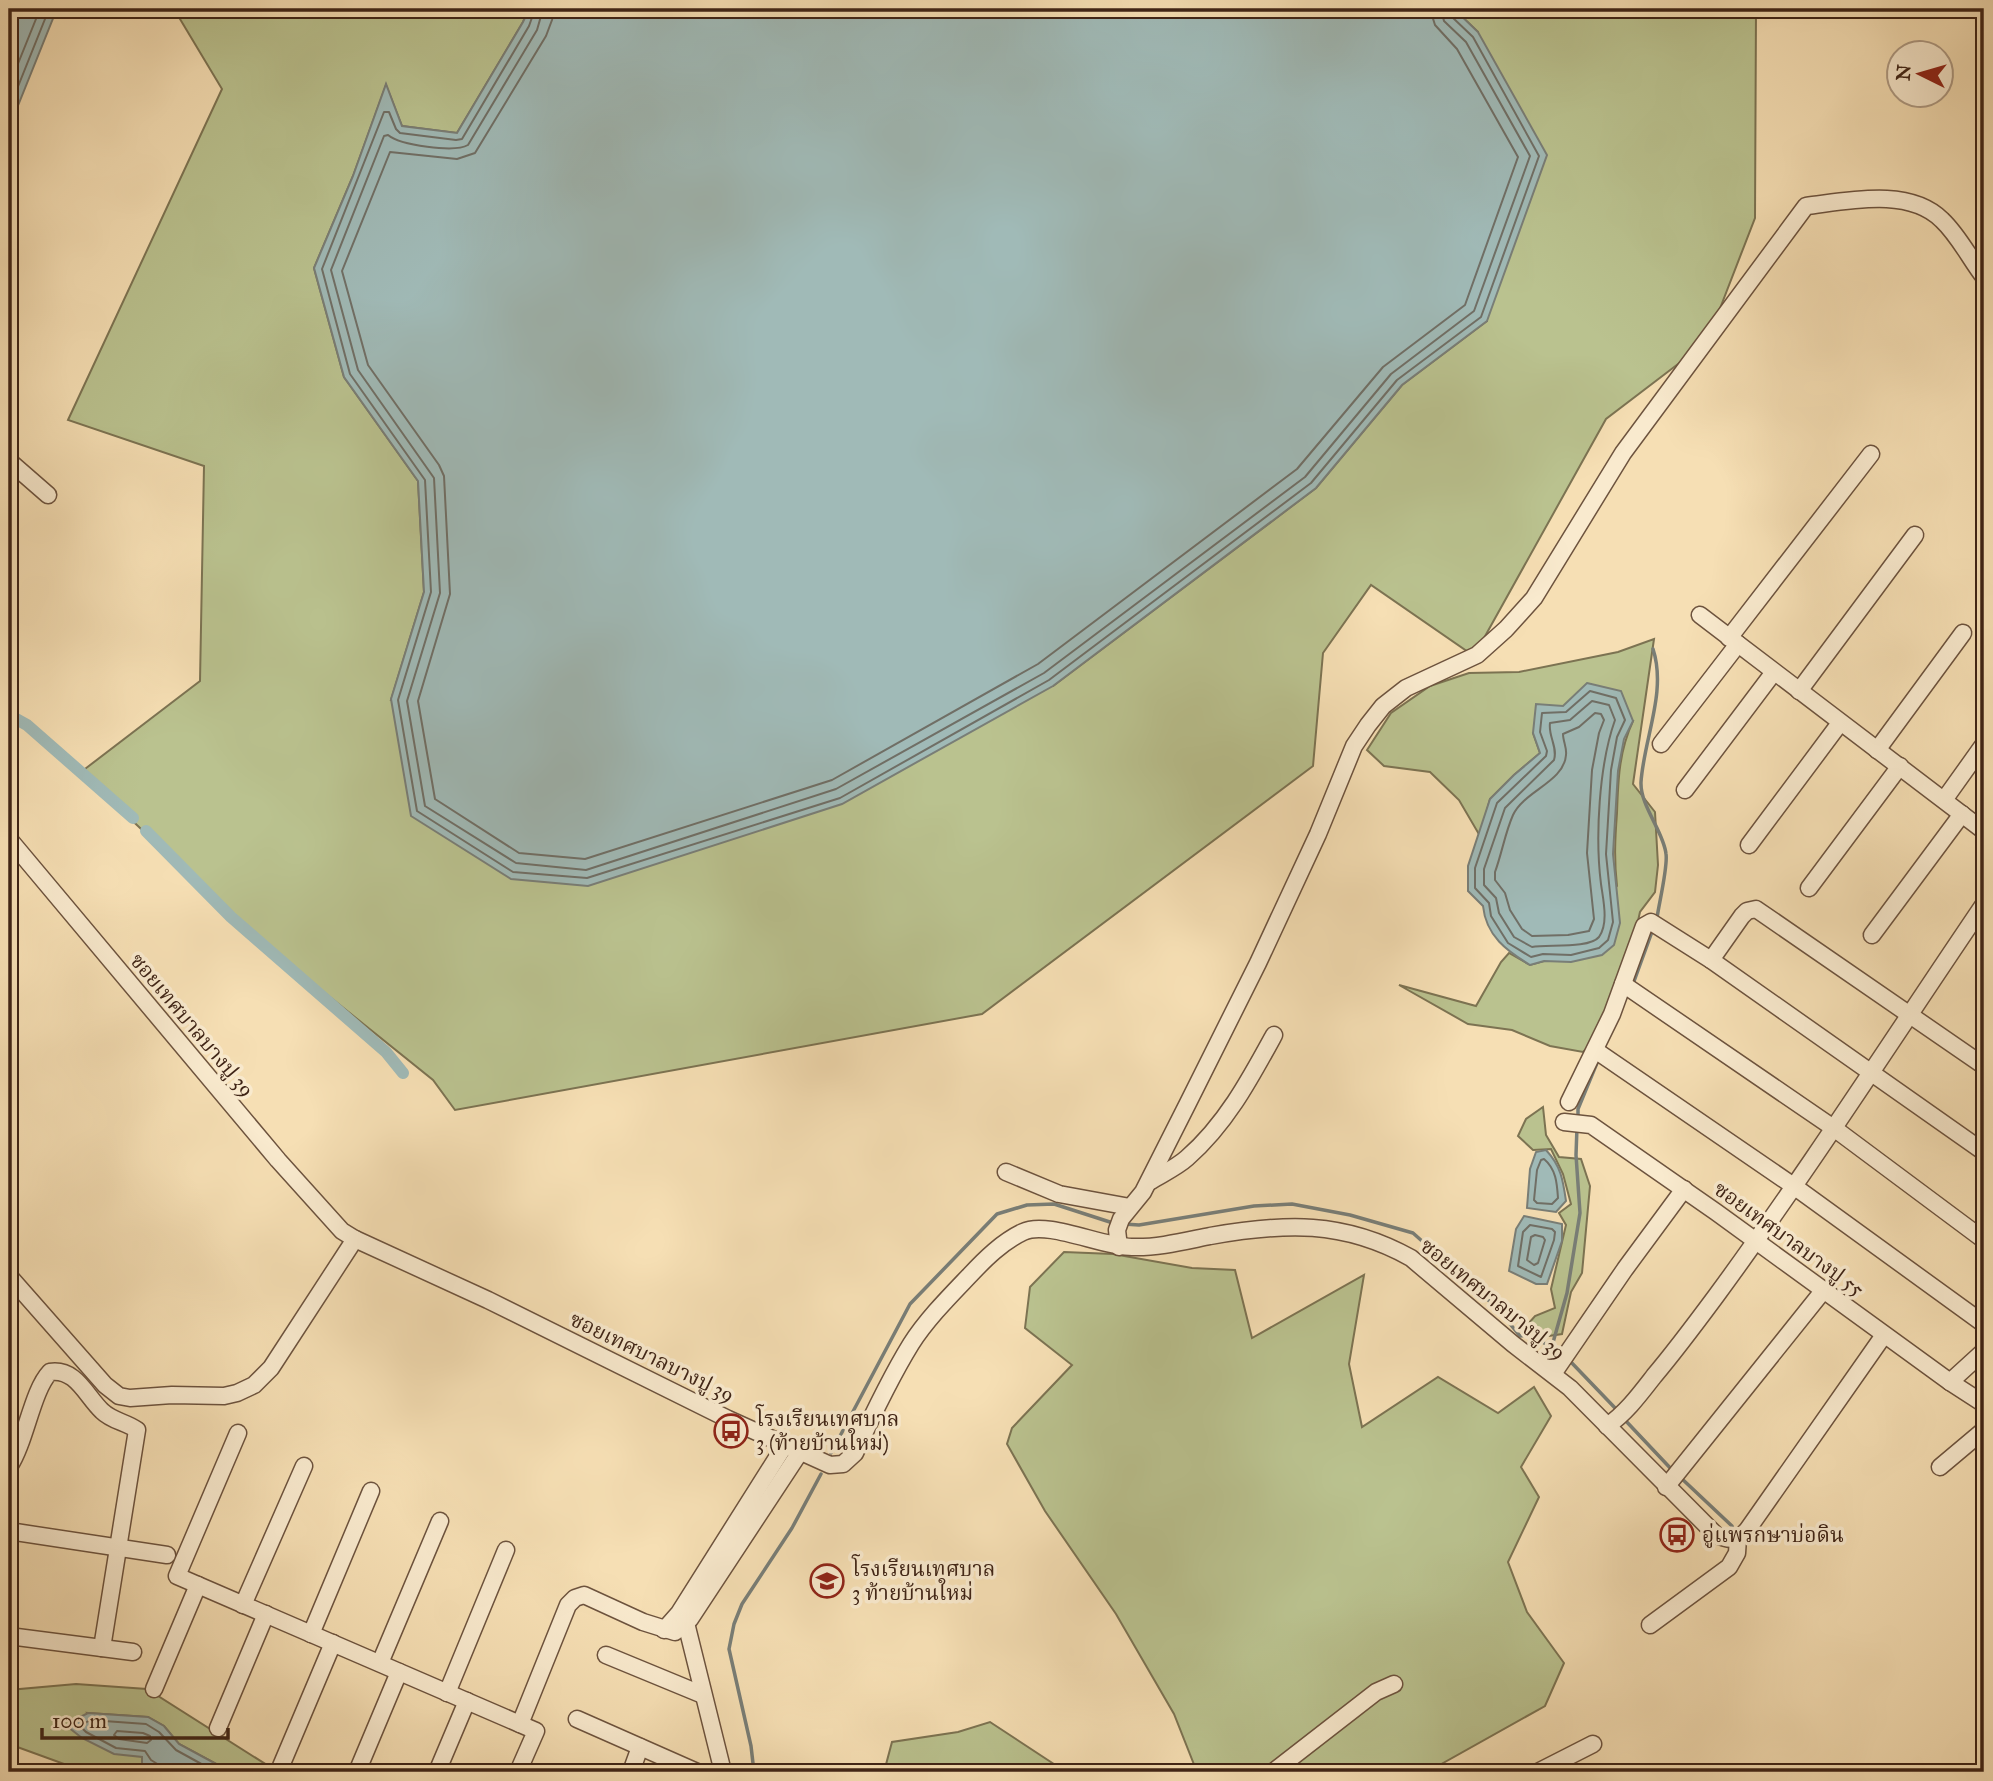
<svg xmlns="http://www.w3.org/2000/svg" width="1993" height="1781" font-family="'IM FELL Great Primer','Noto Serif Thai',serif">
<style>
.green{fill:#bac28f;stroke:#7c7352;stroke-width:2}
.water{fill:#a0bab7;stroke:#797e77;stroke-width:2}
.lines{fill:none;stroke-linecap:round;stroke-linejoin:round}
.shore{stroke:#706f66;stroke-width:2}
.stream{stroke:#797e77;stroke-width:3.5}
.canal{stroke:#a0bab7;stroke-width:12}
.minor-casing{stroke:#6d533e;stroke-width:19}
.minor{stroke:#f9eace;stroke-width:16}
.labels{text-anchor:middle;stroke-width:7;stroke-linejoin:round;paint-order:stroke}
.street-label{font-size:21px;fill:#3f2416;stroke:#f9eace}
.poi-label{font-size:21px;fill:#3f2416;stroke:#f9eace;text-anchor:start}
</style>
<rect width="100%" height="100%" fill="#f6dfb4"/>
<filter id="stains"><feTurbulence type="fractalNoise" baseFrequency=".00286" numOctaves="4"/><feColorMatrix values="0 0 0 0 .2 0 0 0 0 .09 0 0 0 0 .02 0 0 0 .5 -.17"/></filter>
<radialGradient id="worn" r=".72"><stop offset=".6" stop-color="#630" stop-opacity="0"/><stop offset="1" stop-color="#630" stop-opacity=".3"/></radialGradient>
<!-- green -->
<g class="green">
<polygon points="174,9 529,9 523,22 457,133 402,126 386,85 353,176 314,268 344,377 418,481 424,592 391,700 1053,686 1316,488 1402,385 1487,321 1478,32 1454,9 1756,9 1755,218 1707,342 1606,419 1474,656 1371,585 1323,653 1313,766 982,1014 455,1110 433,1080 254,936 81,772 200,681 204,466 68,420 222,89"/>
<path d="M1654,639L1633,784L1655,812L1658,865L1655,892L1640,912L1625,978L1602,1034L1583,1052L1550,1046L1512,1030L1468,1024L1399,985L1476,1006L1501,962L1509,953L1530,965L1544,961L1617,886C1614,859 1615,840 1617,813C1618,781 1619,751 1633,721L1563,706L1533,733L1540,753L1514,775L1490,799L1480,836L1459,800L1430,772L1384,766L1367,750L1391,713L1430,686L1469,673L1519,672L1618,652Z"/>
<polygon points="1543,1107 1546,1135 1559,1157 1581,1159 1590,1186 1582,1273 1571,1292 1562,1334 1535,1338 1528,1324 1535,1316 1555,1308 1551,1289 1566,1225 1559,1213 1571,1204 1563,1174 1551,1149 1533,1150 1518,1136 1526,1119"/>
<polygon points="1064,1252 1113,1254 1192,1268 1235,1270 1252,1338 1364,1275 1349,1364 1362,1427 1438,1377 1498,1413 1534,1387 1551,1416 1521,1467 1539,1497 1508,1562 1527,1612 1564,1663 1545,1706 1427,1772 1197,1772 1174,1714 1116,1614 1045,1511 1007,1444 1012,1428 1072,1365 1025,1328 1030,1287"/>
<polygon points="76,1684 147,1689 278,1772 231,1772 179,1744 164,1726 148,1717 88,1713 143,1757 142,1765 162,1772 86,1772 9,1744 9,1690"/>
<polygon points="990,1722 1066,1772 884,1772 892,1742 958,1732"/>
</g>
<!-- water -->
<g class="water">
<polygon points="9,9 54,9 56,11 9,128"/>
<polygon points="529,9 1454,9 1478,32 1547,155 1487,321 1402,385 1316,488 1053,686 842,804 588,886 511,879 411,816 391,699 424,592 418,481 344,377 314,268 353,176 386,84 402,126 457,133 523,22"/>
<path d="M1587,683L1621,691L1633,721L1624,739L1618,771L1613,854L1620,923L1614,945L1602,955L1571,962L1544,961L1530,965C1507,951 1486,936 1483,906L1468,891V866L1490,799L1514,775L1540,753L1533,733L1536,704L1563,706Z"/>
<path d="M1546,1150C1561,1166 1563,1180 1566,1201L1556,1212L1527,1208L1530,1169L1536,1152Z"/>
<polygon points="1524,1216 1562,1224 1562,1241 1547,1284 1536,1284 1509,1271 1516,1229"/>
<polygon points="88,1713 148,1717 164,1726 179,1744 231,1772 162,1772 142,1765 142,1757 114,1754 82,1738 68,1727 72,1721"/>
</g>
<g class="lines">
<!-- shore -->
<g class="shore">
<polyline points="535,9 529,26 462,139 456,140 400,133 396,129 389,112 384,112 322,269 350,374 425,480 431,592 398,700 417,811 513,872 587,878 840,798 1049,680 1311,483 1397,380 1481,317 1539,156 1473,37 1451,16 1450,9"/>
<path d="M543,9L537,30L468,145C454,153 400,145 388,135L384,136L331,270L358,370L434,478L440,593L407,701L425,806L516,863L586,870L836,789L1044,673L1305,477L1391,374L1474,311L1530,156L1466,42L1444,21L1441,9"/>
<polyline points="554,9 552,20 546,36 475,153 457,159 390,152 342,271 368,365 439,465 444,476 450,594 418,701 435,799 519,853 585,859 832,780 1038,664 1297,469 1383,367 1465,305 1518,157 1457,49 1435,25 1430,9"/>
<polyline points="9,86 40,9"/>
<polyline points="9,109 49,9"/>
<polygon points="1590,691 1616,698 1625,720 1617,737 1611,770 1606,854 1613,922 1608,940 1599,948 1571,955 1543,954 1531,957 1508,943 1491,916 1489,903 1475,888 1475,868 1497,803 1546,756 1547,751 1540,732 1542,713 1566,712"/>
<path d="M1592,701L1609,705L1615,720C1599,765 1595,837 1601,884C1603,899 1609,923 1599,937C1589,949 1547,944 1532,947L1514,937L1499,913L1496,898L1484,885V869L1505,808L1554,760C1558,747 1548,736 1550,723L1570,720Z"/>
<path d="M1595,713L1601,714L1604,720L1599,733L1592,770L1587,853L1594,919L1589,931L1568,935L1532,936L1522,929L1510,910L1505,893L1495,880V872C1502,853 1505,833 1513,815C1524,791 1564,782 1566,755C1567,748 1563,741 1563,734L1579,727Z"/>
<path d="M1544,1159C1556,1169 1557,1183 1558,1198L1552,1204L1537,1203L1534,1200L1537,1170L1541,1160Z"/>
<polygon points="1530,1225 1552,1229 1555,1232 1554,1240 1541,1277 1518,1266 1523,1232"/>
<polygon points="1535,1235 1543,1237 1545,1240 1538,1263 1534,1265 1527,1260 1531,1237"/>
<polygon points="117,1731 143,1733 150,1736 151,1740 147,1743 119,1739 114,1735"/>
<polyline points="160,1772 159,1765 151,1760 145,1751 116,1748 86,1732 82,1728 82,1725 90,1720 146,1724 159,1732 176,1750 216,1772"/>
</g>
<!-- stream -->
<g class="stream">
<path d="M1653,649C1667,692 1644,738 1641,782C1640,806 1664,832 1666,854C1668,867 1659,903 1657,918"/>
<polyline points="1633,984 1653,929"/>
<polyline points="1578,1120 1578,1109 1599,1058"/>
<polyline points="1124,1224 1139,1225 1254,1206 1292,1204 1350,1215 1413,1233 1496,1307 1520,1336 1529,1335 1561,1352"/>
<polyline points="1552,1346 1567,1293 1580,1213 1576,1155 1577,1127"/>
<polyline points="1569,1360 1617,1410"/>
<polyline points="1624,1419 1674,1472"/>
<polyline points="831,1453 910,1304 997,1214 1027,1205 1054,1204 1113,1223"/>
<polyline points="1680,1477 1732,1526"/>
<polyline points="754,1772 751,1746 729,1649 734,1624 742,1604 792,1528 821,1474"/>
</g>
<!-- canal -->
<g class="canal">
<polyline points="9,715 27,725 133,818"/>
<polyline points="146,831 231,917 386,1052 403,1073"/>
</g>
<defs>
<g id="minor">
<polyline points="9,461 48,495"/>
<polyline points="1700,615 1984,831"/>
<polyline points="1729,638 1871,454"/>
<polyline points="1799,691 1915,535"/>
<polyline points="1661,744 1738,644"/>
<polyline points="1877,750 1963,633"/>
<polyline points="1685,790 1774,672"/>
<polyline points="1944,800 1984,744"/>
<path d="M9,839L278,1160L342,1231L355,1239L488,1300L728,1419L830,1465L843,1464L855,1453C872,1416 890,1378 911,1344C927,1319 949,1297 970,1275C985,1259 1002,1242 1023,1232C1047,1220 1102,1247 1132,1247C1158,1248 1185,1241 1210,1236C1284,1223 1343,1220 1411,1258L1513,1344L1570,1388L1715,1534C1728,1541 1739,1541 1748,1529L1884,1335"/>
<polyline points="1749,845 1840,723"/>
<polyline points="1809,888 1900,766"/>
<polyline points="1872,935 1962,814"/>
<polyline points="1711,960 1742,916 1747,911 1756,909 1984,1066"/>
<polyline points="1623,984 1835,1129 1984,1240"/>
<polyline points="1595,1050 1795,1187 1984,1324"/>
<polyline points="1569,1102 1612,1014 1644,926 1651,922 1711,960 1984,1152"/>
<polyline points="1564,1122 1591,1125 1716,1212 1950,1382 1984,1404"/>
<polyline points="1006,1172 1059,1194 1130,1207"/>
<path d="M1151,1181C1162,1174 1177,1167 1187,1158C1226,1124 1250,1079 1274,1035"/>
<path d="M1119,1247L1117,1230L1121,1219L1143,1192L1188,1103L1258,963L1318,834L1354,746L1368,725L1383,706L1406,688L1477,655L1506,629L1534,598L1623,453L1806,206C1848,201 1909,187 1942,220C1959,236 1970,259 1984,277"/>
<polyline points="9,1276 105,1385 119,1396 130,1398 172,1395 224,1396 237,1393 254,1385 271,1368 355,1239"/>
<polyline points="1553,1374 1625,1269 1684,1189"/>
<polyline points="1950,1382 1984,1351"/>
<path d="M1607,1426C1626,1413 1640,1394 1654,1376C1676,1350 1696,1323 1716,1296C1810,1168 1895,1035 1984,904"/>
<polyline points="238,1433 177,1576 536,1731 518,1772"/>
<path d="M9,1467C26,1441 32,1391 50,1372C76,1368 86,1396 102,1411C112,1421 126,1422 137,1430L102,1648"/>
<polyline points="1940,1467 1984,1430"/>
<polyline points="1666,1487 1823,1291"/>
<polyline points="9,1531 167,1555"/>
<polyline points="243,1605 304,1466"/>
<polyline points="686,1623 723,1772"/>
<polyline points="1650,1625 1729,1567 1737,1553 1738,1538"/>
<polyline points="664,1630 679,1613 785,1445"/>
<polyline points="311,1634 371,1491"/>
<polyline points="9,1636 133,1652"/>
<polyline points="606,1655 703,1695"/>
<polyline points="380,1663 440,1521"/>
<polyline points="154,1689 198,1585"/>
<polyline points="447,1693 506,1550"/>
<polyline points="577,1719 697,1772"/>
<polyline points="520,1724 568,1605 575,1598 584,1595 643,1622 675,1632 690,1619 800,1452"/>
<polyline points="218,1728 266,1614"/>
<polyline points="281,1766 333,1643"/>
<polyline points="357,1772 399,1672"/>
<polyline points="437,1772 467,1701"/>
<polyline points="631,1772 640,1747"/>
<polyline points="1273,1772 1376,1692 1394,1684"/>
<polyline points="1538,1772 1593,1744"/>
</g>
</defs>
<!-- minor casing -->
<use href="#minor" class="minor-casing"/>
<!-- minor -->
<use href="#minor" class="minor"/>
</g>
<!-- icons -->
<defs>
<symbol id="bus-ring" viewBox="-11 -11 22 22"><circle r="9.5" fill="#f9eace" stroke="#8f2418" stroke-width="1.5"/><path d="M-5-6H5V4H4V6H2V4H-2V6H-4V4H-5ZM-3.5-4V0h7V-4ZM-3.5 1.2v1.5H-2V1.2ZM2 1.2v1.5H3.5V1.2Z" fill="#8f2418"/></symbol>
<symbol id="school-ring" viewBox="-11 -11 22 22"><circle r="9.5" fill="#f9eace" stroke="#8f2418" stroke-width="1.5"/><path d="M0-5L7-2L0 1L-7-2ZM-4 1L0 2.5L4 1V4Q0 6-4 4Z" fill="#8f2418"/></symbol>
</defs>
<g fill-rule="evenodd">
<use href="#bus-ring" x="712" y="1412" width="38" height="38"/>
<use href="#bus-ring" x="1658" y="1516" width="38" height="38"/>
<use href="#school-ring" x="808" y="1562" width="38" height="38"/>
</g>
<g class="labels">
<!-- street labels -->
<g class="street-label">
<text transform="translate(192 1025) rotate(50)" y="7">ซอยเทศบาลบางปู 39</text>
<text transform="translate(1789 1239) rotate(36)" y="7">ซอยเทศบาลบางปู 55</text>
<text transform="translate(1493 1299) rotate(39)" y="7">ซอยเทศบาลบางปู 39</text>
<text transform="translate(652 1357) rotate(26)" y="7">ซอยเทศบาลบางปู 39</text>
</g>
<!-- poi labels -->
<g class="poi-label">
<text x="756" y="1426">โรงเรียนเทศบาล<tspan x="756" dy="24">3 (ท้ายบ้านใหม่)</tspan></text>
<text x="1702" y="1542">อู่แพรกษาบ่อดิน</text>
<text x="852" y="1576">โรงเรียนเทศบาล<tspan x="852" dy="24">3 ท้ายบ้านใหม่</tspan></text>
</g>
</g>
<!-- margin -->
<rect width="1993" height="1781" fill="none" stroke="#f6dfb4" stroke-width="35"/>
<rect x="10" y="10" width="1972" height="1760" fill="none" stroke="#3f2416" stroke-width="3.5"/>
<rect x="18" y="18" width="1958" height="1746" fill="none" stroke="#3f2416" stroke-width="2"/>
<!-- north arrow -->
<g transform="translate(1920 74) rotate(275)"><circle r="33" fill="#f9eace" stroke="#af9b84" stroke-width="2"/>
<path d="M0-5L12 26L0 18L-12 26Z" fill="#8f2418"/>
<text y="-10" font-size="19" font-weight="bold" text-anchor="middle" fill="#3f2416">N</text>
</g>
<!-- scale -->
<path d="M42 1728v10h186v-10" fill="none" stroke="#3f2416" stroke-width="3.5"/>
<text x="52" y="1728" font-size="21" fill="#3f2416" stroke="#f9eace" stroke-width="5" paint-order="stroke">100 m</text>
<rect width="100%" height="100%" filter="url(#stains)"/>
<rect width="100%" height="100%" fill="url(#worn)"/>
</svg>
